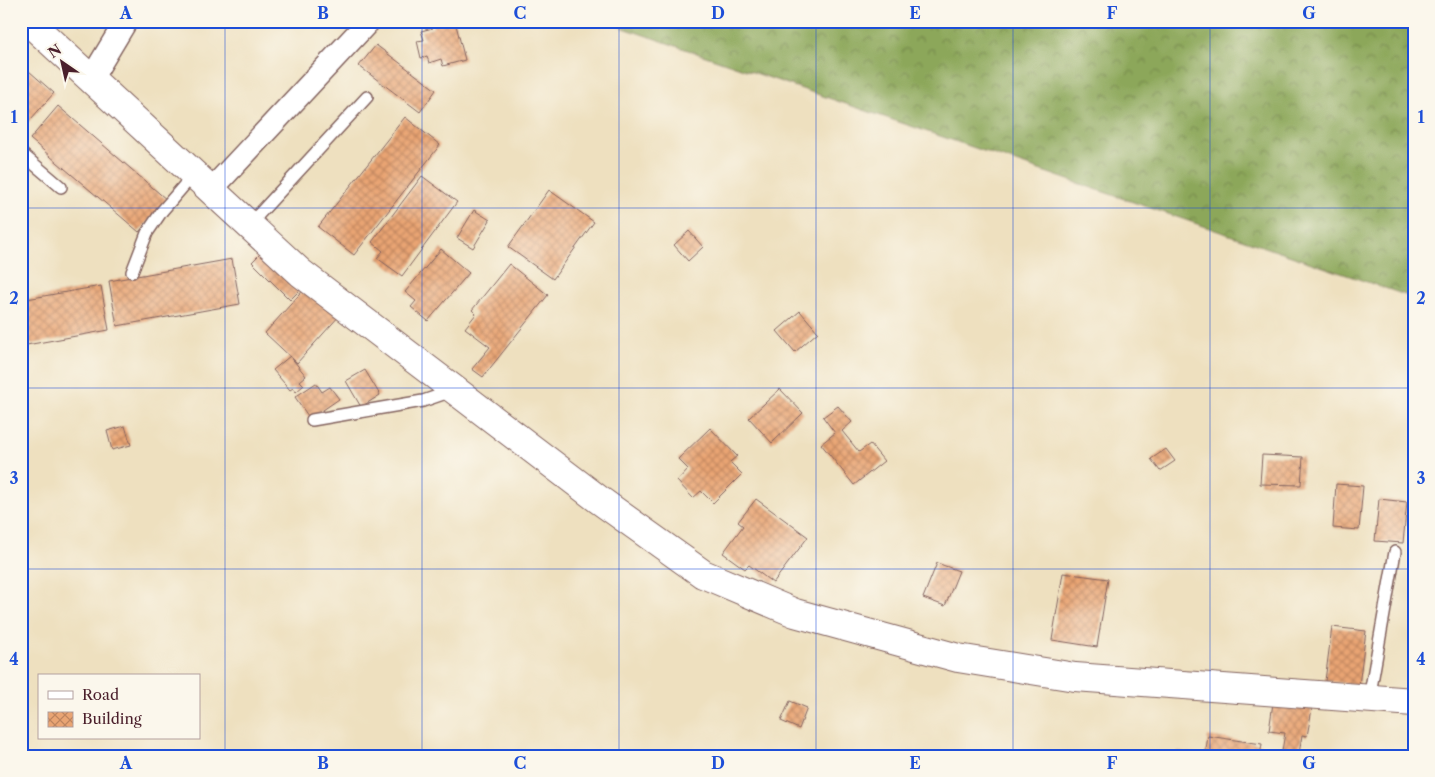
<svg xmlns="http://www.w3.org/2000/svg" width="1435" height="777" font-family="'Libre Caslon Text',serif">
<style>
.forest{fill:url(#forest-crowns);stroke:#6b6342}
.building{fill:url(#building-cross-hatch)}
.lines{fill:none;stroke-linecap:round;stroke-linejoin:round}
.service-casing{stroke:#83635f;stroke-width:14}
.minor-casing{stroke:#83635f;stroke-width:25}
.tertiary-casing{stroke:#83635f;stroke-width:30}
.service{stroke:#fff;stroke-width:11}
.minor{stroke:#fff;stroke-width:22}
.tertiary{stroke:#fff;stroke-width:28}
.grid{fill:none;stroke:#1d4ed8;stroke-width:1;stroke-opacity:0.55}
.neatline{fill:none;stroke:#1d4ed8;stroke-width:2}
.grid-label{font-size:16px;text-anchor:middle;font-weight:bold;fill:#1d4ed8}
</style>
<defs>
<pattern id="forest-crowns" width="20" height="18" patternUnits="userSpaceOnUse" patternTransform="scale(1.25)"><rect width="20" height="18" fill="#8ca75a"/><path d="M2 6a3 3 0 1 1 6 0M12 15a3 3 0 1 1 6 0" fill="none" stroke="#74874b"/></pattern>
<pattern id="building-cross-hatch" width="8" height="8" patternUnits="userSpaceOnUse" patternTransform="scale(1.25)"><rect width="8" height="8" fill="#e9a473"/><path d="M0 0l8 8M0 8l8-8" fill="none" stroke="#bf855f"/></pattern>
</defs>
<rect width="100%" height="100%" fill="#fbf7ec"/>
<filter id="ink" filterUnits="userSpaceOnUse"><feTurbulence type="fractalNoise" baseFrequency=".02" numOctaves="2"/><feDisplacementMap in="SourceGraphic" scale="10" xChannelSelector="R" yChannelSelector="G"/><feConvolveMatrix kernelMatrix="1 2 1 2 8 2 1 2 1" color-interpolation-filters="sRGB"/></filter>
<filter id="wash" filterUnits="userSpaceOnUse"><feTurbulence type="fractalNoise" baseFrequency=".0096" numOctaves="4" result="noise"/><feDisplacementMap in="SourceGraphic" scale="20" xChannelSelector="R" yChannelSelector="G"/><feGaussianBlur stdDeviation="1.12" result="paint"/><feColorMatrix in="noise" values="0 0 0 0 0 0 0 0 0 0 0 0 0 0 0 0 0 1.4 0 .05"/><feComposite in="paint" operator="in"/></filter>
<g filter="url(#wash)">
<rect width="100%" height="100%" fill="#eee0bf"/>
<!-- forest -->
<polygon class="forest" points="603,21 1414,21 1414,298"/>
<g id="blocks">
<!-- building -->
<g class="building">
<polygon points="442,21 455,21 465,60 443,66 441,59 429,63 427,56 421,58 417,41 424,40 421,31 433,28 432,24"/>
<polygon points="376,45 436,90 420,112 359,66"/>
<polygon points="21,64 54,93 23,128 21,126"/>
<polygon points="58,106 167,200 139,232 30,139"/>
<polygon points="405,117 440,145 354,255 318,227"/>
<polygon points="422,176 457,202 402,276 377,258 383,251 372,242"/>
<polygon points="549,190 594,222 553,279 508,247"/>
<polygon points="474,210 490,220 473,248 457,238"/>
<polygon points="689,231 703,247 688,261 674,245"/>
<polygon points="266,248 303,287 290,300 252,262"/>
<polygon points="441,249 469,273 428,321 411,307 416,301 405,292"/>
<polygon points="232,259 240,304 117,326 109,281"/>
<polygon points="509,264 548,295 483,377 472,369 490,347 465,328 476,314 472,310"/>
<polygon points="101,286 109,330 21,346 21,300"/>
<polygon points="307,286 340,315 297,363 265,333"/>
<polygon points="800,311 818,332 795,352 777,331"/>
<polygon points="290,356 306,376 300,381 304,385 296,392 293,388 290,390 273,370"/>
<polygon points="365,370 380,395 361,407 346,381"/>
<polygon points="316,383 322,392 330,387 339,399 310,419 295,397"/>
<polygon points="780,389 803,413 772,443 749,418"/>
<polygon points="838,406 852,422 842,431 859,452 870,444 884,461 854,485 821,444 835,433 823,417"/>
<polygon points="125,426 131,445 112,450 107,431"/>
<polygon points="710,428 737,456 730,462 742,474 713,503 701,491 693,498 677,481 688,469 678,459"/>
<polygon points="1166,449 1175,461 1160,471 1151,459"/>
<polygon points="1262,455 1303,457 1301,485 1260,484"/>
<polygon points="1336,484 1363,486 1359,530 1333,528"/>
<polygon points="756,499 808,537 773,583 749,565 745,569 723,553 743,526 738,522"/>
<polygon points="1379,499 1407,502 1403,543 1375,541"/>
<polygon points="937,563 959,571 945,606 923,598"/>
<polygon points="1063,573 1108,579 1097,647 1052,640"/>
<polygon points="1332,627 1366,631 1359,685 1325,681"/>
<polygon points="790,701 807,708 799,729 781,721"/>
<polygon points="1273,703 1312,709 1307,736 1302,735 1299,754 1282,751 1285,733 1269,731"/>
<polygon points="1208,736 1262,744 1260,756 1205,756"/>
<polygon points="1177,751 1203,755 1203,756 1177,756"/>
</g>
</g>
</g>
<g filter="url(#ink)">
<use href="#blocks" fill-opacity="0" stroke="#83635f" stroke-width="1"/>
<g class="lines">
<defs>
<g id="service">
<polyline points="21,153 61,187"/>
<polyline points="249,225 367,97"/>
<polyline points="132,272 147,233 162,211 194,174"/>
<polyline points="312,420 423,401 452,391"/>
<polyline points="1369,699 1395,552"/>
</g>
<g id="minor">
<polyline points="91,79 126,21"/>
<polyline points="211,190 369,21"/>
</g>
<polyline id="tertiary" points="28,21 301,273 598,499 703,574 795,613 958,658 1075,677 1414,702"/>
</defs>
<!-- service casing -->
<use href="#service" class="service-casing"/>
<!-- minor casing -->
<use href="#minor" class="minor-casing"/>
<!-- tertiary casing -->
<use href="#tertiary" class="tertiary-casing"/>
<!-- service -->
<use href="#service" class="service"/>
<!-- minor -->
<use href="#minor" class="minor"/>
<!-- tertiary -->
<use href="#tertiary" class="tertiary"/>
</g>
</g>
<!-- grid -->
<path class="grid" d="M225,21V756M422,21V756M619,21V756M816,21V756M1013,21V756M1210,21V756M21,208H1414M21,388H1414M21,569H1414"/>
<!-- margin -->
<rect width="1435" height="777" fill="none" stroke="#fbf7ec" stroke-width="55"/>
<!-- legend -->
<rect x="38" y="674" width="162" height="65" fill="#fbf7ec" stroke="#b4a19f"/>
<rect x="48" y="691" width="25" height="8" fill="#ffffff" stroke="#b4a19f"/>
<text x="82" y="700" font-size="15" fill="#4a1f2b">Road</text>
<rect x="48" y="712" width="25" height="15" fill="url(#building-cross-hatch)" stroke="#b4a19f"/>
<text x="82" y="724" font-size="15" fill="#4a1f2b">Building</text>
<!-- north arrow -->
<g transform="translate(62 62) rotate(326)" stroke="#fbf7ec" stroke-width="4" paint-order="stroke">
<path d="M0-4L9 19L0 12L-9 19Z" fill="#4a1f2b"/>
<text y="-8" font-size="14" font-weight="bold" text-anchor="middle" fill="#4a1f2b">N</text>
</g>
<rect x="28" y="28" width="1380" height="722" class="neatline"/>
<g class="grid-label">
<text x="126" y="19">A</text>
<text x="323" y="19">B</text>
<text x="520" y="19">C</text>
<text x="718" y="19">D</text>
<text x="915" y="19">E</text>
<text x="1112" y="19">F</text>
<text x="1309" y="19">G</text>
<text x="14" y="123">1</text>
<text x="1421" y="123">1</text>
<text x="14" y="304">2</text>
<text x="1421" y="304">2</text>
<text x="14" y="484">3</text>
<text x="1421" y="484">3</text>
<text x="14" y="665">4</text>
<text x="1421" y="665">4</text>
<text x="126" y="769">A</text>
<text x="323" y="769">B</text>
<text x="520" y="769">C</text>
<text x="718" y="769">D</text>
<text x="915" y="769">E</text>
<text x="1112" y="769">F</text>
<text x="1309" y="769">G</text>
</g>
</svg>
